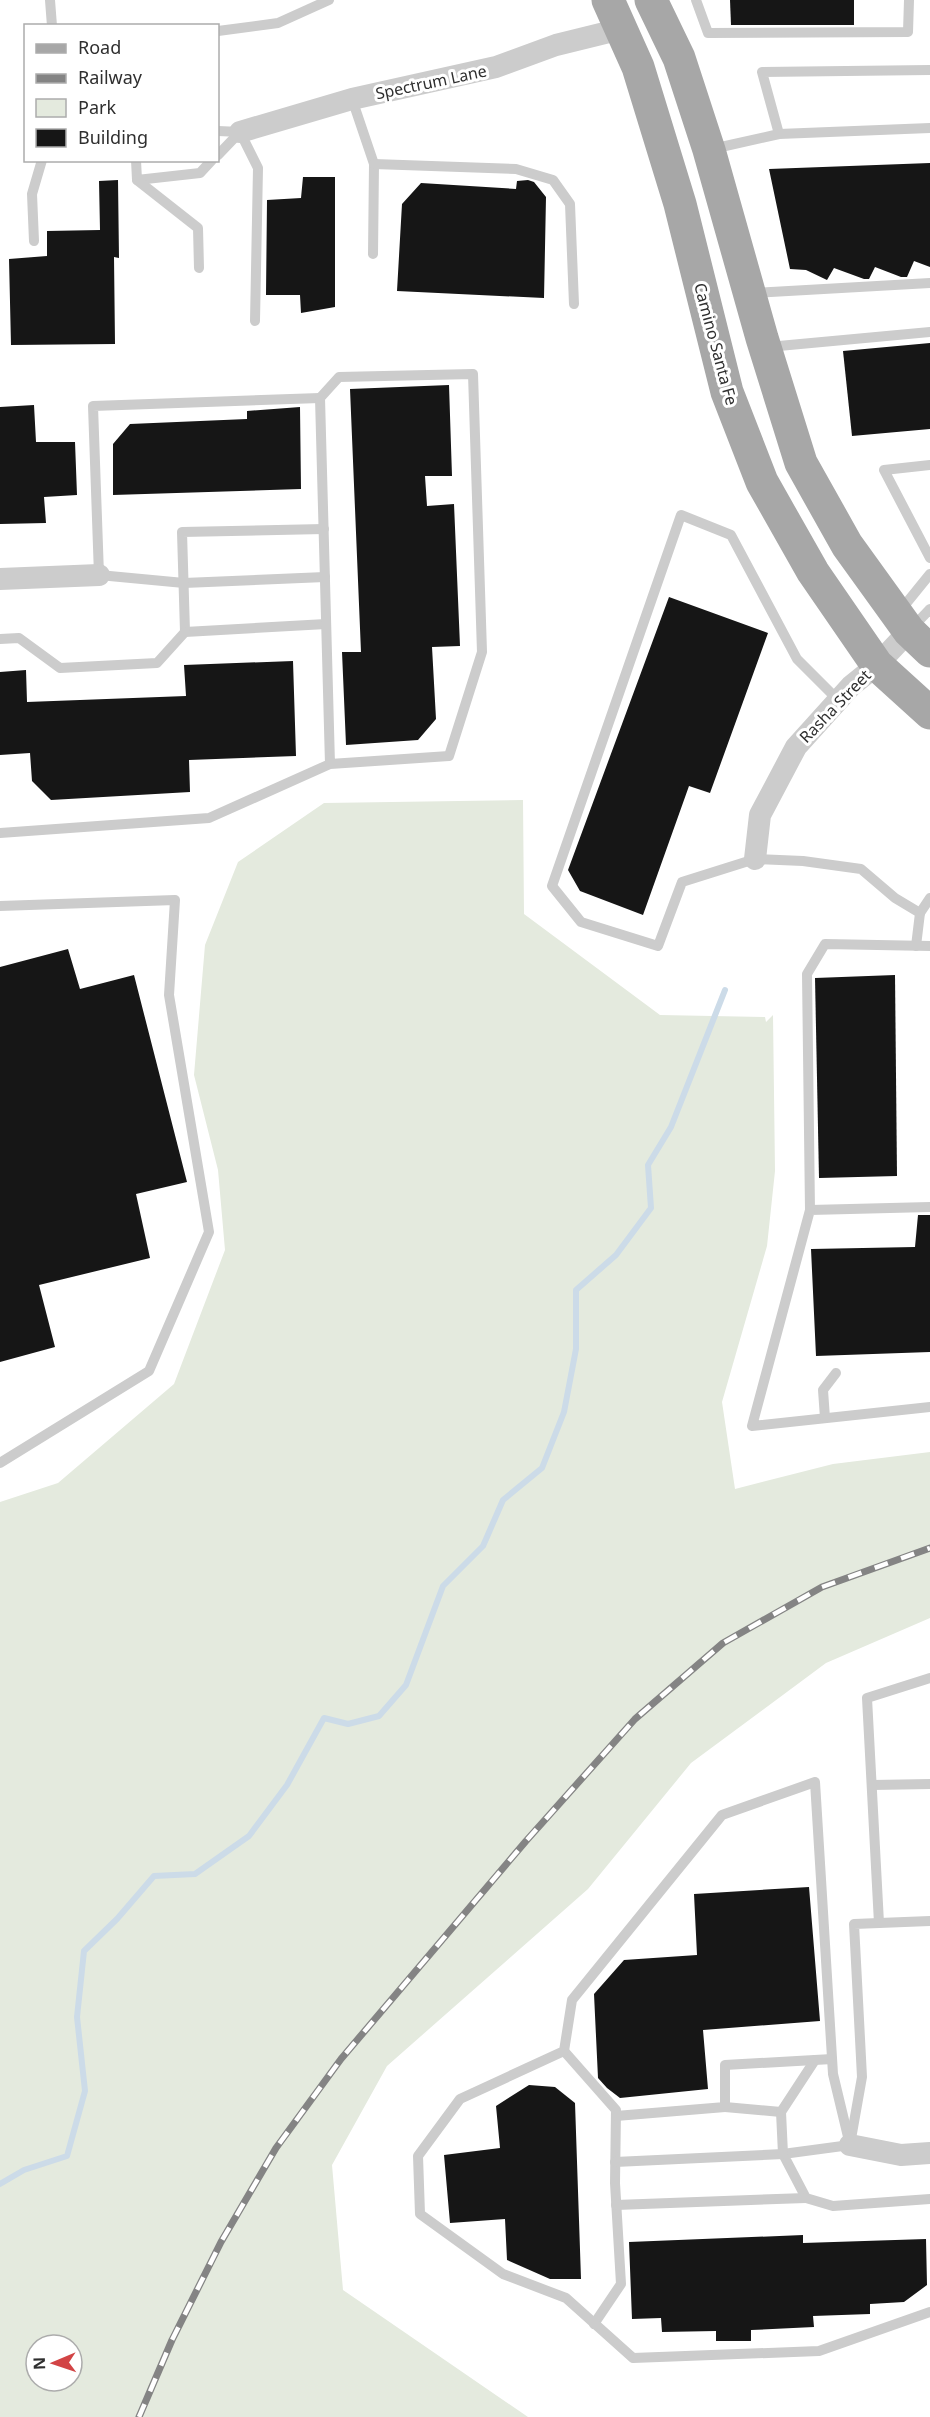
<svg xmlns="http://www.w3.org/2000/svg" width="930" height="2417" font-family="'Noto Sans',sans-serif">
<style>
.green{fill:#e4eade;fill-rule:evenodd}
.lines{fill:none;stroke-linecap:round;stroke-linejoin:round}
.stream{stroke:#ccdbe8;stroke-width:6}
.building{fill:#161616}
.service{stroke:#ccc;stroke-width:10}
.minor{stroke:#ccc;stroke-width:22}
.primary{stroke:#a7a7a7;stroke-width:33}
.rail-casing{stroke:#848484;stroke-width:7}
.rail{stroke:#fff;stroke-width:4.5;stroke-dasharray:14;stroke-linecap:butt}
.labels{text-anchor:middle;stroke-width:6;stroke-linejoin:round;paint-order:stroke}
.street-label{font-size:16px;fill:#2f2f2f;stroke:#fff}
</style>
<rect width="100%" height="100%" fill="#fff"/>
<!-- green -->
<path class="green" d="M523,800L524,914L660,1015L765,1017L766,1022L773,1015L775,1171L767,1246L722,1402L735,1489L833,1464L930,1452V1618L826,1663L691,1763L588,1889L387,2066L332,2165L343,2290L528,2417H0V1502L58,1483L174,1384L225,1250L218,1170L194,1075L205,945L238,862L324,803ZM36,2345H72V2381H36Z"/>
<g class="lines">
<!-- stream -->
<polyline class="stream" points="0,2184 24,2170 67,2156 85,2091 77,2017 84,1951 117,1919 154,1876 195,1874 249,1836 287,1785 324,1718 348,1724 379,1716 406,1685 443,1586 483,1546 503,1500 542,1468 564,1412 576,1349 576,1290 616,1255 651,1208 648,1165 671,1127 725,990"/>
</g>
<!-- building -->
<g class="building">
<polygon points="730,0 854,0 854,25 731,25"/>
<polygon points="930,163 930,267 914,261 907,277 901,277 875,267 869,279 864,279 834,268 827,280 806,270 790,269 769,169"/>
<polygon points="303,177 335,177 335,307 301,313 300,295 266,295 267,200 301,198"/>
<polygon points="118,180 119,258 114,257 115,344 11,345 9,259 47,256 47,231 100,230 99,181"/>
<polygon points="528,180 534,182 546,197 544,298 397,291 402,204 421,183 516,189 517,181"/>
<polygon points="930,343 930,429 852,436 843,351"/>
<polygon points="449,385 452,476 425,476 427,506 454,504 460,646 432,647 436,719 418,740 346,745 342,652 361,652 350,389"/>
<polygon points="34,405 36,442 75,442 77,495 44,497 46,523 0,524 0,407"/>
<polygon points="300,407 301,489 113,495 113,444 130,424 247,419 247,411"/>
<polygon points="669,597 768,633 710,793 689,786 643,915 580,891 568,870"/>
<polygon points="293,661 296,756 189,760 190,792 51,800 32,781 30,753 0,755 0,672 26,670 27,702 186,696 184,665"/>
<polygon points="68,949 80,989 134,975 187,1182 136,1194 150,1258 39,1285 55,1347 0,1362 0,967"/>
<polygon points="895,975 897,1176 819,1178 815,978"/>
<polygon points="918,1215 930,1215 930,1352 816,1356 811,1249 915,1247"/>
<polygon points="809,1887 820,2021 703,2030 708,2089 620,2098 607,2088 598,2078 594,1994 624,1960 697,1955 694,1894"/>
<polygon points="529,2085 555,2087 575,2103 581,2279 550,2279 507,2260 505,2219 450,2223 444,2155 500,2148 496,2106"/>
<polygon points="803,2235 803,2243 926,2239 927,2285 904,2302 870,2304 870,2314 813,2316 814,2327 751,2330 751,2341 716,2341 716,2331 662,2332 661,2318 632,2319 629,2242"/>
</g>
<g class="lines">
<!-- service -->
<g class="service">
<polyline points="50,0 52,26"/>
<polyline points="696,0 708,33 908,32 909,0"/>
<polyline points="218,31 278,23 329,0"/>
<polyline points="352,99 374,164 373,254"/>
<polyline points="218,131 240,132"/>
<polyline points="240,132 258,168 255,321"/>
<polyline points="779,134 762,72 930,70"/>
<polyline points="712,149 779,134 930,128"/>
<polyline points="218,155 240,132"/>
<polyline points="136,160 137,180 200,173 212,160"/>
<polyline points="374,164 516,169 553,180 570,204 574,304"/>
<polyline points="137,180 198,228 199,268"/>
<polyline points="34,241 32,194 42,160"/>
<polyline points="753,293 930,283"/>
<polyline points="768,347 930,332"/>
<polyline points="320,398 93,406 99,575 184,583 325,577"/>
<polyline points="930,465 884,470 930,558"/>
<polyline points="324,529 182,532 185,632 326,624"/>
<polyline points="900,611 930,574"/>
<polyline points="912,628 930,609"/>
<polyline points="0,639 19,638 60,668 157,663 185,632"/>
<polyline points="838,700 797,659 731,535 681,515 552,886 581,922 658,946 682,882 755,859 803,861 861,869 895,898 920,913 916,946"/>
<polyline points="0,833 209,818 330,764 449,756 482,652 473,374 339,377 320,398 330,764"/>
<polyline points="0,906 175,900 169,995 209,1232 149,1371 0,1463"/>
<polyline points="920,913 930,898"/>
<polyline points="930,1207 810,1210 752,1426 930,1407"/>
<polyline points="810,1210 807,974 825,944 930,946"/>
<polyline points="825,1418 823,1390 836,1373"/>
<polyline points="872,1785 930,1784"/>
<polyline points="879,1923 867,1698 930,1678"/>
<polyline points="564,2051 616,2110 615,2183 621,2284 594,2324"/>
<polyline points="725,2107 781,2112"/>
<polyline points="616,2116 725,2107 725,2065 832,2059"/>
<polyline points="851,2139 862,2077 854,1924 930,1921"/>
<polyline points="850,2145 833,2074 815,1782 722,1815 572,2000 564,2051 460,2099 418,2156 420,2214 503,2274 566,2298 633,2358 819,2351 930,2312"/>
<polyline points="850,2145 783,2154 806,2198 833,2206 930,2199"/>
<polyline points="615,2162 783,2154 781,2112 815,2060"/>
<polyline points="616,2205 806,2198"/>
</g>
<!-- minor -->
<g class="minor">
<polyline points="240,132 352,99 496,67 556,45 621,29"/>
<polyline points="0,579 99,575"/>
<polyline points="755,859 760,815 796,747 851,686 877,665 909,631"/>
<polyline points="850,2145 901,2155 930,2153"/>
</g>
<!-- primary -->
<g class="primary">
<polyline points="608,0 638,67 680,204 727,392 762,482 813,572 877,665 930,713"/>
<polyline points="651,0 679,58 709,150 762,338 801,463 847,545 909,631 930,651"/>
</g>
<defs>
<polyline id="rail" points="139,2417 172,2340 221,2242 276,2148 341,2059 526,1841 635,1719 723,1643 822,1587 930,1548"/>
</defs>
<!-- rail casing -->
<use href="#rail" class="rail-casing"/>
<!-- rail -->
<use href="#rail" class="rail"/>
</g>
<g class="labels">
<!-- street labels -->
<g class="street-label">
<text transform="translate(431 82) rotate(-12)" y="6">Spectrum Lane</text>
<text transform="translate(716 344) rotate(75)" y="6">Camino Santa Fe</text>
<text transform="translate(835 706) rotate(-46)" y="6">Rasha Street</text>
</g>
</g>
<!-- legend -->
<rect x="24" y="24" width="195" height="138" fill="#ffffff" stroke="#acacac" stroke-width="1.5"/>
<rect x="36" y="44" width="30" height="9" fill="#a7a7a7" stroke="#acacac" stroke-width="1.5"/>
<text x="78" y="54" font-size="18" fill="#2f2f2f">Road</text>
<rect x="36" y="74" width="30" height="9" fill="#848484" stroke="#acacac" stroke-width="1.5"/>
<text x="78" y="84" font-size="18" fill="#2f2f2f">Railway</text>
<rect x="36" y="99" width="30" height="18" fill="#e4eade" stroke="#acacac" stroke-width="1.5"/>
<text x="78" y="114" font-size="18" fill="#2f2f2f">Park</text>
<rect x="36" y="129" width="30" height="18" fill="#161616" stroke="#acacac" stroke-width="1.5"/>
<text x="78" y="144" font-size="18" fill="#2f2f2f">Building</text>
<!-- north arrow -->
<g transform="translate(54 2363) rotate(268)"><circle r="28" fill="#ffffff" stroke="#acacac" stroke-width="1.5"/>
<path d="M0-4.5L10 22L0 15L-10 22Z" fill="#d24445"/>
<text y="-9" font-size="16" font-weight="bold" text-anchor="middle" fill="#2f2f2f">N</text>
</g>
</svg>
